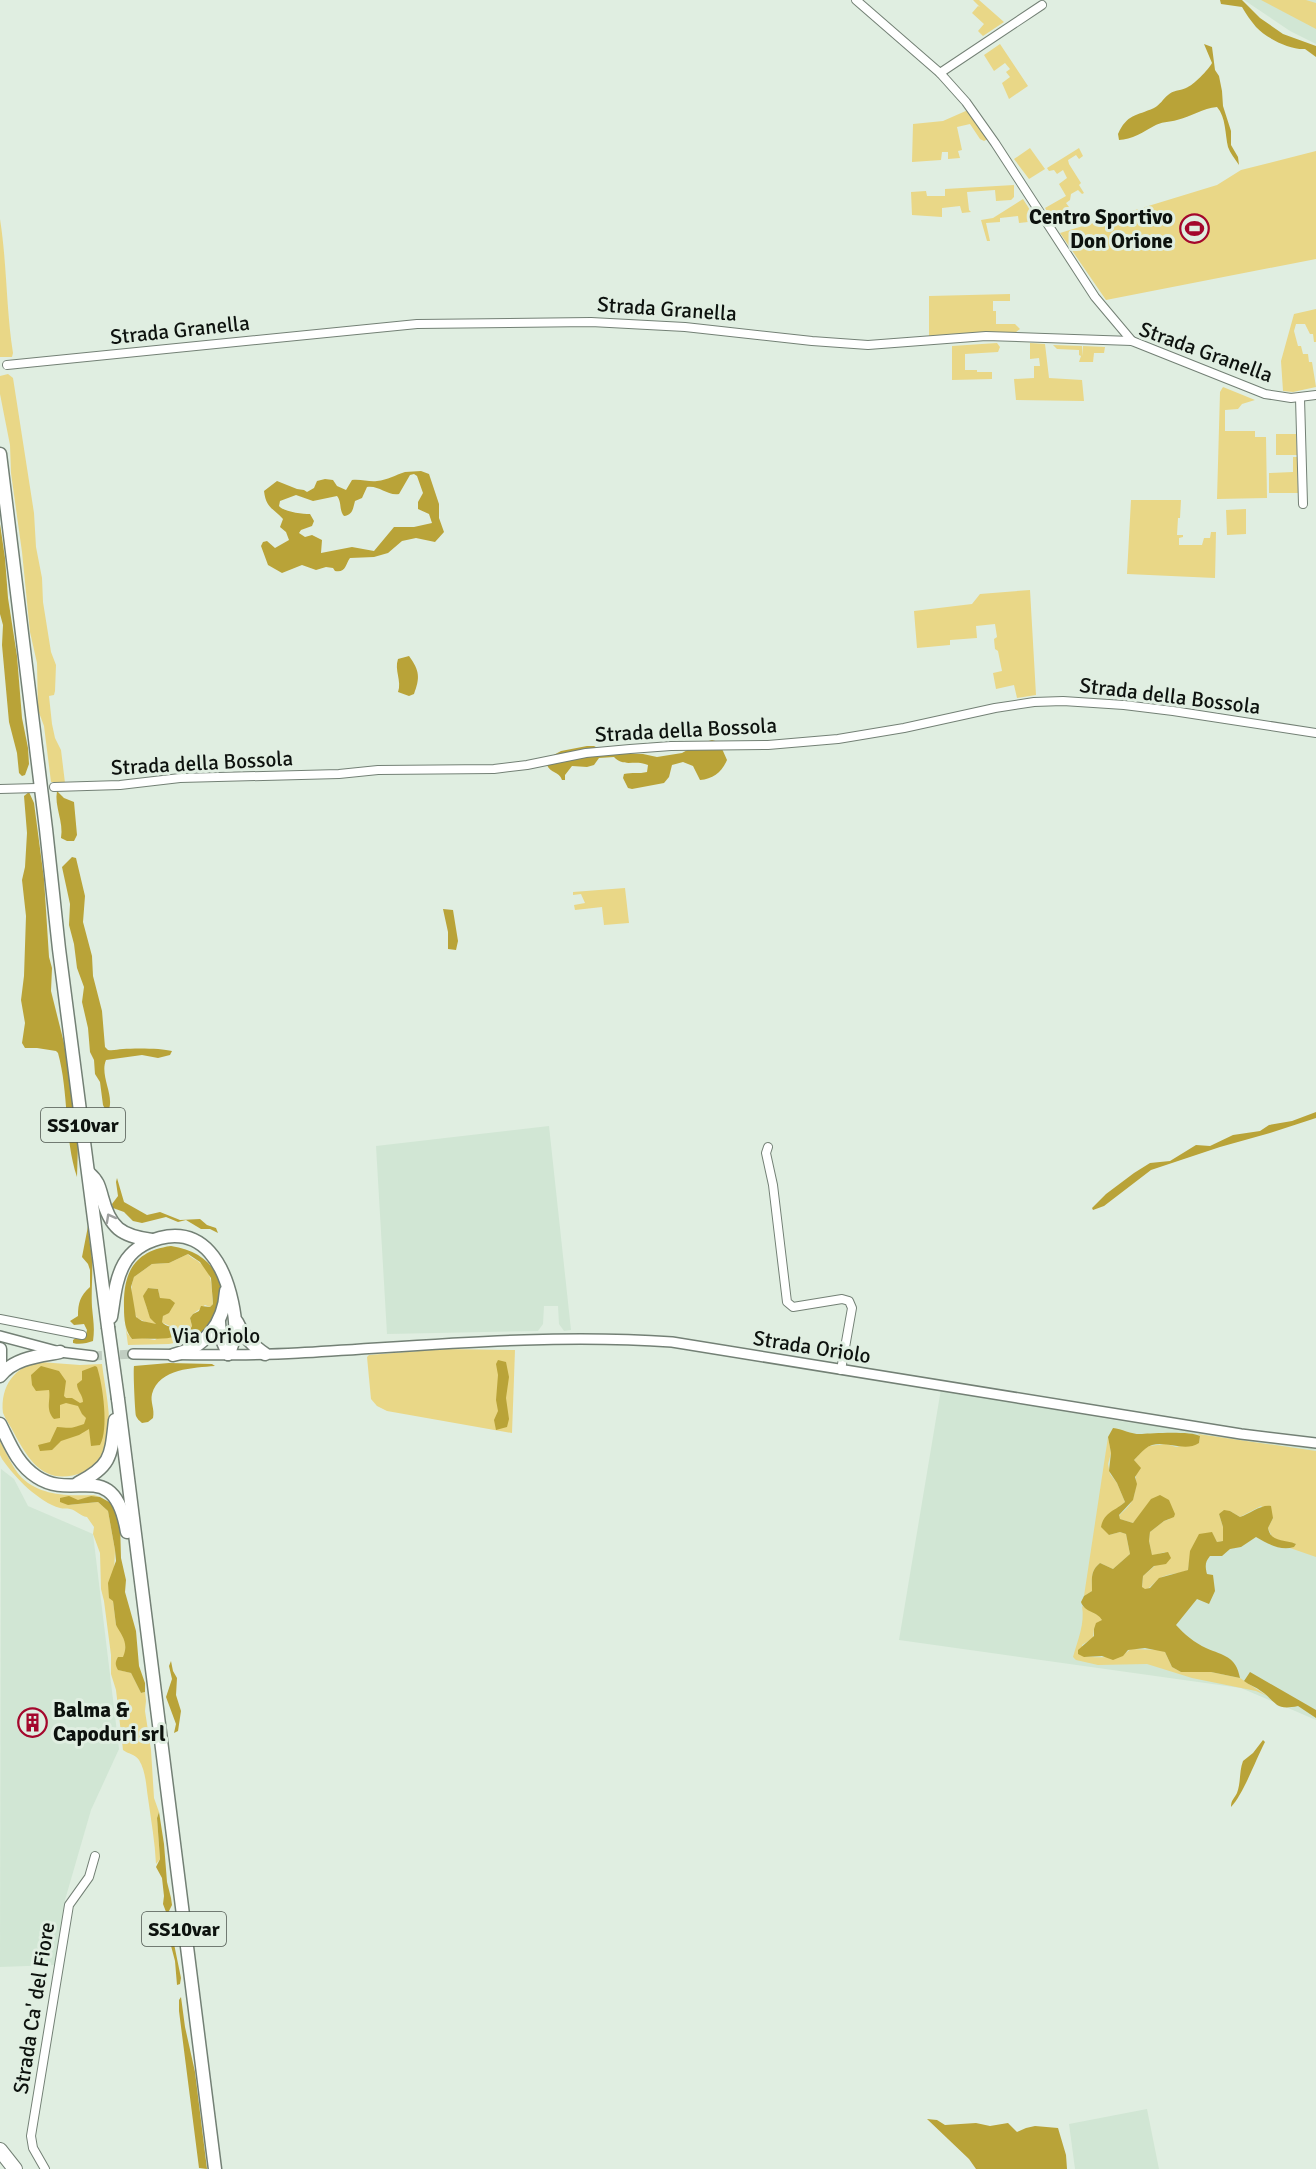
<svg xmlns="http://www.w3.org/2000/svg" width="1316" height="2169" font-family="Signika,sans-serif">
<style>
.built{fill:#d1e6d4}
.green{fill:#e9d787}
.forest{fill:#b9a338;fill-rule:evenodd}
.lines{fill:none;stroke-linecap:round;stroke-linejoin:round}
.tertiary-tunnel{stroke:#c0cdc1;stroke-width:9;stroke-dasharray:9 4.5;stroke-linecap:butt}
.minor-casing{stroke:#738075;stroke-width:10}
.tertiary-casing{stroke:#738075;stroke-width:12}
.trunk-casing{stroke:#738075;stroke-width:15}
.motorway-casing{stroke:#738075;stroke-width:16}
.minor{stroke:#fff;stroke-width:8}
.tertiary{stroke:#fff;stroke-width:9}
.trunk{stroke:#fff;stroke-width:12}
.motorway{stroke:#fff;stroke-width:14}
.trunk-bridge-casing{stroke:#738075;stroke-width:15;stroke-linecap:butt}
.trunk-bridge{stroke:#fff;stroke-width:12}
.oneway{stroke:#9ea09f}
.labels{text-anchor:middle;stroke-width:6;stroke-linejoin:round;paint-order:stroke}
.shield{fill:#e0eee1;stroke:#4c544d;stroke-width:1.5}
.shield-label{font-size:20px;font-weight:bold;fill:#0d120e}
.poi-label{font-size:21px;font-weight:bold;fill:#0d120e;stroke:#e0eee1;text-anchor:end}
.street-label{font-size:21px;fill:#0d120e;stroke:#e0eee1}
</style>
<rect width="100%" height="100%" fill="#e0eee1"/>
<!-- built -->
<g class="built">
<polygon points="1244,0 1316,0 1316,44 1290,31"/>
<polygon points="549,1126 571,1330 564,1331 559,1324 558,1306 544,1306 543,1324 538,1331 387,1334 376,1146"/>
<polygon points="941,1389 1113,1420 1316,1449 1316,1720 1241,1688 899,1640"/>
<polygon points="1,1469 14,1479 28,1506 93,1534 119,1749 91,1810 65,1900 55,1965 0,1967"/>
<polygon points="1147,2109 1159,2169 1075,2169 1069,2124"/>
</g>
<!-- green -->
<g class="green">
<polygon points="973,0 979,0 1004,22 983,36 978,31 984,24 972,13 978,6 980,7"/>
<polygon points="1261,0 1306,0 1316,3 1316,29"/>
<polygon points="1000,44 1028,86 1009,99 1002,83 1010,77 1006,72 1010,69 1005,63 994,71 984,55"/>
<polygon points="968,110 988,139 984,141 980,139 970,124 957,127 962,150 958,151 960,158 948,159 948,152 942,152 941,160 912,162 913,124 943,121"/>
<polygon points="1030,148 1045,169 1029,179 1014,159"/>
<polygon points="1079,148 1083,156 1079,159 1076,155 1068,160 1069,164 1081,183 1079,185 1084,193 1082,194 1078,190 1071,194 1070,200 1066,203 1069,207 1057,216 1058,225 1056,226 1045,208 1066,196 1059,184 1067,178 1063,170 1057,174 1054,170 1049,171 1047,168"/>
<polygon points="1316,151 1316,259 1106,300 1060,233 1217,185 1241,170"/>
<polygon points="1014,185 1014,197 1011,200 996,201 995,190 967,192 969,210 971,212 962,213 960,206 942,208 942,217 912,215 911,192 926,191 927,196 945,196 945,189"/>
<polygon points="1023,199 1037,221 1019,223 1018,216 1000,218 1000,222 986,223 990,241 987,241 981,220 993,218"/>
<path d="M0,219C7,263 6,309 13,353L12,357H0Z"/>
<polygon points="1010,294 1010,301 993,301 993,311 996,311 996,324 1015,324 1020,329 1016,332 929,337 929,296"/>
<polygon points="1316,309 1316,342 1314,342 1313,334 1310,334 1305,324 1296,324 1294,331 1298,346 1301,346 1303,354 1308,354 1309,362 1312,362 1316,387 1293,392 1283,391 1281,361 1294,314"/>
<polygon points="997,343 1000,347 998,352 965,354 965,370 977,370 977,372 992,372 992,379 952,380 952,346"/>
<polygon points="1030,343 1045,344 1049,378 1082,380 1084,401 1016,400 1014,379 1034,378 1034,366 1040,366 1039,358 1030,359"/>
<polygon points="1053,345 1082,346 1082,356 1083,346 1105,347 1104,353 1094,353 1093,362 1079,362 1081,356 1079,355 1079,350 1057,349"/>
<polygon points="8,374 13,378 34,513 36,547 42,578 43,602 51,652 56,665 55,691 54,695 49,696 52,724 55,738 61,750 65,783 51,782 44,726 38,710 37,663 30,632 22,552 11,473 10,445 0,394 0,376"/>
<polygon points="1223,387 1255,400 1242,404 1238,409 1225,410 1225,431 1255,431 1255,437 1266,437 1267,498 1217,499 1220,392"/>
<polygon points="1276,434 1296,434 1297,455 1276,455"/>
<polygon points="1293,457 1297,457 1298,493 1269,493 1269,473 1293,472"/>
<polygon points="1131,500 1181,500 1180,518 1178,518 1177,535 1183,535 1183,537 1179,538 1179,545 1202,545 1204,538 1210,538 1211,532 1216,532 1215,578 1127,574"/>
<polygon points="1246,509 1246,534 1227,535 1226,510"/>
<polygon points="1030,590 1036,695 1017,698 1014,685 996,689 993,673 1002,671 998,651 995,649 994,639 997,637 995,624 976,626 977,638 950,640 950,645 917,648 914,611 972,604 980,594"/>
<polygon points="625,888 629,923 604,925 602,907 575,910 574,905 585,903 581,894 573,895 573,892"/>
<path d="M188,1254C192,1259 196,1259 200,1263C214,1273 211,1290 213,1304L210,1307L205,1305L193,1314L190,1318L192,1326L186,1337L193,1339L169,1344L128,1345L125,1323L127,1333L132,1339L143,1338L155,1340L170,1326L161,1322L163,1316L172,1308L170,1299H160L158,1289L148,1288C141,1298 148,1315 156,1324L152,1325L137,1318C132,1307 129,1289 134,1277L152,1264L169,1263Z"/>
<polygon points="444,1349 515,1350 512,1433 387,1411 377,1406 371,1399 367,1357 369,1355"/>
<path d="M40,1362L80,1365L102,1364C105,1389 112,1416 108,1441C106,1454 96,1468 84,1472C46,1487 30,1463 14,1433C11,1427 6,1420 3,1413C0,1386 15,1366 40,1362Z"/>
<path d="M1198,1434L1316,1451V1557L1290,1548L1296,1544L1273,1539L1268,1528L1273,1518L1261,1506L1240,1517L1230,1511L1219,1514L1223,1527V1541L1217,1542L1212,1533C1189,1543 1192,1547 1188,1570C1180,1574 1171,1573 1162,1577C1156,1580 1152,1586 1146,1590L1142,1588L1143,1576L1157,1564L1165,1552L1152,1556L1149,1541L1150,1532L1164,1521L1170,1519L1136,1520L1133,1523L1120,1519L1119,1516C1121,1513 1124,1511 1126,1509C1139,1497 1135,1479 1136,1463L1134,1460L1146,1447L1149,1446L1166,1444L1176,1447L1199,1443L1200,1436Z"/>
<path d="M1108,1437L1111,1453L1108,1464L1110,1474L1117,1483L1125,1502L1115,1510L1109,1535L1120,1532L1126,1534L1130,1554L1113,1569L1100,1563C1090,1571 1092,1579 1092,1591L1084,1596Z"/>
<path d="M0,1441C6,1452 13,1469 22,1478C41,1496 69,1496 94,1495L100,1497L91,1496L68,1505L98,1502L108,1511L115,1550L113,1601L116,1625L122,1632L126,1644L125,1653L119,1670L131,1673L141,1693L145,1692L146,1701L145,1711L151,1750L154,1798L159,1812L157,1818L160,1859L156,1864C155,1842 151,1820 148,1798C146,1785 146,1772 139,1760C135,1754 128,1754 123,1750L116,1690L111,1674V1655L104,1601L101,1589L100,1553L93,1534L94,1527L87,1517C80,1516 76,1510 70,1509C67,1508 63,1509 60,1508C39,1502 15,1478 2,1459L0,1455Z"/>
<path d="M1082,1606L1101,1617L1102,1620L1094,1629L1093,1638L1082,1645L1084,1657C1091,1657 1119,1658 1123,1655C1126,1653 1128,1651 1131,1649L1160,1650L1165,1652L1172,1667L1181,1672H1211L1240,1678L1267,1696L1256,1691L1192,1678L1147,1664L1098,1665L1076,1660L1073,1657C1078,1639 1085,1624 1082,1606Z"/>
</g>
<!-- forest -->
<g class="forest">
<path d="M1220,0H1242L1260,18L1283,34L1316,46V57L1305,49C1290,50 1266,38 1256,27C1251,21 1246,14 1242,7L1221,4Z"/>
<path d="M1204,44L1212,47L1215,70L1219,76L1222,91L1223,106L1231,131V145L1238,157L1239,165C1235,159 1230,153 1228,147C1225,134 1226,117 1217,107C1203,108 1191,117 1177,120C1170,122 1160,122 1154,126C1145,131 1131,140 1119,140L1118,134C1127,114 1136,116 1154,108C1160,105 1163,99 1168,95C1173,90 1179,91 1186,88C1194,85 1208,70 1212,63Z"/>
<path d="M405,472L421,471L429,474L439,504V518L444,532L435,542L416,538L402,541L388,553L374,557L350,558C345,565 346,573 335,571L333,568L326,567L316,570L302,565L282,573L268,565L261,546L263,542L267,541L275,548L289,540L286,532L280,527L283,519C273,508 266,508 264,491L277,481L297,489L304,490L307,492L314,488L317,481L325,479L333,480L337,486L346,490L352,480C361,479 369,482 377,481C388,480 395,475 405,472ZM414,474L417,476L423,493L418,502V509L429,514L432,523L414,527H394L374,551L352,547L321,553L322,540L312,535L305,537L299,533L301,530L312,526L314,521L310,514C302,514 284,512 279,506L280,501L296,495L313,501L337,496C342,502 339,511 344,516C353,515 353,508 355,501L362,498L367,487C379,485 387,496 399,494L410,475Z"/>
<polygon points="0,524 5,558 8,598 17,656 22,718 28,748 29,764 25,775 22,776 19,773 17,753 9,722 2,645 3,625 0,614"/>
<path d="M409,656C420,671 420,678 414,694L409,696L398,692C402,681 394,670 398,659Z"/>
<path d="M712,740L719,742L727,760C722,772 713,779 700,780L693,766L683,762L672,765L669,777L664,783L632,789L628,788L623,778L624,774C632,772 639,774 647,772L648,765C635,759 624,768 614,757L599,758L594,765L587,767L572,766L565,775V780H562C559,771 550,773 547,765L550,757L561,751L587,746H594L607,753L643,754L657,757L682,753L698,744Z"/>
<path d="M57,791L64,798L74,802L77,835L74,841H67L61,838C64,822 54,806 57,791Z"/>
<path d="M29,792L34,803L44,879L49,957L52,968L51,991L64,1043L73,1096L78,1143L77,1177C64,1137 69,1093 58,1053L56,1051L37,1048H25L22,1043L25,1023L21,1000L24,976L26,916L22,880L25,867L27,833L24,796Z"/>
<path d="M72,857L76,858L85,896L83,922L92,956L93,976L102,1011L105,1047L108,1050C114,1051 117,1049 123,1049C134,1048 162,1048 172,1051L170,1055L158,1058L142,1055L106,1060C99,1077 117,1098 107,1113L103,1105L100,1082L95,1074L94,1060L90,1052L88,1028L82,1002L84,987L77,968L74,944L69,925L70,904L62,867Z"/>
<polygon points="443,909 453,910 458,941 456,950 448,949 448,932"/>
<polygon points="1316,1112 1316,1118 1270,1133 1220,1147 1151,1170 1104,1206 1093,1210 1092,1208 1106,1194 1134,1173 1150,1163 1170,1161 1196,1145 1210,1146 1233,1135 1260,1131 1269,1125 1292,1121"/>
<polygon points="117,1178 124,1202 147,1215 160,1212 180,1220 200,1219 207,1225 216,1228 218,1233 210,1229 201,1229 186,1220 178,1222 166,1217 142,1223 133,1221 124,1212 113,1208 112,1204 118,1196 116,1182"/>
<path d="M89,1221C87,1234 91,1246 92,1259C93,1274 91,1292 92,1307C93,1319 95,1328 93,1341C87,1343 80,1345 73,1343V1340L76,1338L85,1339L87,1330L84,1324L74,1325L70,1321L78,1316C78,1303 80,1296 90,1287V1270L88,1264L82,1257Z"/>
<path d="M171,1246C224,1253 240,1306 196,1338L186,1337L192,1326L190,1318L193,1314L199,1311L201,1306L210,1307L213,1304L211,1278L200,1262L188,1254L169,1263L152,1264L134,1277L131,1287L136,1317L142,1321L156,1324L150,1318L143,1296L148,1288L158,1289L160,1298L170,1299L175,1303L169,1313L163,1316L162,1322C165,1327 173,1326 178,1331L177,1336C162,1341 147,1337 132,1339C125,1331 124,1319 124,1308C123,1274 133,1251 171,1246Z"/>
<polygon points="498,1360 506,1362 509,1377 506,1398 509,1419 507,1427 496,1430 494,1420 498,1411 496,1400 498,1375 496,1364"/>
<path d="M169,1363L212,1364L215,1366C194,1368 159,1368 152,1394C150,1402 155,1409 153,1418L148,1422L142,1423C139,1420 138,1420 136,1416C135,1412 133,1371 134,1366Z"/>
<path d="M41,1366L59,1371L66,1381L64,1396L66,1398H72L80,1403L83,1402C83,1395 77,1391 77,1384L82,1380V1371L95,1366L97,1367C103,1385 109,1430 100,1445L91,1446L89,1429L79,1435L61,1441L52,1450L40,1451L38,1445L50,1442L57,1427C70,1428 70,1429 84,1424L86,1418L82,1414L78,1406L66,1403L60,1405V1418L54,1419C45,1409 51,1400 49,1390L36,1391L32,1385L31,1375Z"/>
<path d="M1113,1428C1122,1429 1133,1435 1142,1434C1153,1433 1191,1431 1200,1436L1199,1443C1183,1454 1160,1436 1145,1449C1141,1452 1138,1456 1134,1460L1141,1468L1135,1477L1137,1484L1133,1500L1119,1515L1120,1519L1133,1523L1151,1499L1160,1495L1169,1500L1175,1514L1174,1517L1164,1521L1150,1532L1149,1541L1152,1555L1168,1552L1171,1558L1166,1564L1154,1566L1143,1576L1142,1587L1145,1589L1150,1588L1159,1578L1188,1570L1190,1551L1199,1534L1212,1532L1217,1542L1223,1541V1527L1219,1514L1224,1510L1230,1511L1240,1517C1250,1514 1261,1504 1271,1506L1273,1518L1268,1528C1271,1543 1284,1539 1296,1544L1294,1547C1280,1551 1268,1544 1256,1537L1241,1547L1230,1549L1222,1556H1210C1205,1562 1205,1566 1207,1574L1213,1575L1215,1591L1209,1604L1197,1599L1176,1625C1184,1634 1195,1643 1206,1648C1224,1656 1236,1656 1240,1678L1211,1672H1181L1172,1667L1165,1652L1145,1648L1128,1650L1123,1656L1113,1660L1102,1656L1084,1657L1078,1654V1650L1094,1636V1629L1096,1623L1102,1620C1097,1611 1085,1613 1081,1602L1084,1596L1092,1591C1092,1579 1090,1571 1100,1563L1113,1569L1130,1554L1126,1534L1120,1532L1109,1535L1101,1527C1104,1512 1115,1511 1125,1502L1117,1483L1109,1471L1111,1453L1108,1437Z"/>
<path d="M69,1496L78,1500L91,1496L100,1497L111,1503L117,1510L120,1523L121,1558L126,1580L125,1592L136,1631L139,1666L145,1683V1692L141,1693L131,1673L118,1670C115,1665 115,1662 118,1657H123C129,1643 122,1636 116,1625L113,1601L109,1598L108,1583L116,1561L115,1550L108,1511L98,1502L68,1505L60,1502V1498Z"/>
<polygon points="171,1661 173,1671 177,1678 176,1695 181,1711 178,1731 174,1733 176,1724 166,1697 172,1679 169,1666"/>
<path d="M1250,1672L1316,1710V1718L1298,1706C1274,1711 1277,1702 1261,1691C1256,1687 1249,1685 1244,1681Z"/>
<path d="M1263,1740L1265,1742C1256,1759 1243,1795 1231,1807C1231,1800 1234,1799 1237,1793C1241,1782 1239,1772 1243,1761L1253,1753Z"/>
<polygon points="159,1812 164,1844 167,1882 171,1898 172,1905 168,1913 174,1924 173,1939 181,1978 180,1984 177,1985 175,1961 170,1942 171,1925 163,1904 164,1896 162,1878 156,1867 160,1859 157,1818"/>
<polygon points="181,1997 185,2027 195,2072 207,2169 199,2168 179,2011 179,2000"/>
<polygon points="927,2119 937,2120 945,2125 976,2123 990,2126 1008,2123 1017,2132 1026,2128 1035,2126 1058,2128 1066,2155 1067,2169 976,2169 969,2159"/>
</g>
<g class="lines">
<!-- tertiary-tunnel -->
<polyline class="tertiary-tunnel" points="93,1356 133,1354"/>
<defs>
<g id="minor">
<polyline points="856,0 940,73 966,102 995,143 1095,297 1132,341"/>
<polyline points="940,73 1042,5"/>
<polyline points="7,365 417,324 591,322 685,327 812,341 868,345 986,336 1132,341 1265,394 1291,398 1316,395"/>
<polyline points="1300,398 1303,504"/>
<polyline points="54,787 120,785 180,778 339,774 378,770 494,769 527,765 586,753 630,749 671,746 768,745 838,739 904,728 995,708 1034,702 1063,701 1124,705 1173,711 1316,733"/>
<polyline points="0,789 37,788"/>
<polyline points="768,1147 766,1153 773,1185 787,1302 793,1307 842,1299 849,1301 852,1308 841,1370"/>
<polyline points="0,1319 82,1335"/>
<polyline points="45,2169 33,2148 31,2136 69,1905 89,1877 95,1856"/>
</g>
<g id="tertiary">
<polyline points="0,1336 60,1352 93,1356"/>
<path d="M133,1354C188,1355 243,1356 298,1353C422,1346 547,1333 672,1342L1241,1434L1316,1443"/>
</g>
<g id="trunk">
<polyline points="0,454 46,829 59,949 108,1327"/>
<path d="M89,1173C98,1181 99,1186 102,1197C110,1228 121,1236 152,1240"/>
<path d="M111,1317C114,1300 115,1280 124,1264C131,1251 145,1242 160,1238C204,1227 224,1265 232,1302C236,1321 238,1336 228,1354"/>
<polyline points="219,1322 220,1335 228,1354"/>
<path d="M237,1322C244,1337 252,1345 265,1354"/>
<polyline points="0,1349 0,1369"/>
<path d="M173,1355C205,1348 224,1323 226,1291"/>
<path d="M0,1376C14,1358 39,1356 60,1352"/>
<polyline points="118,1399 215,2169"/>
<path d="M0,1424C10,1444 17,1464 37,1477C75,1502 114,1456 127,1532"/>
<path d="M78,1483C112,1466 111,1455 115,1420"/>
</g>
<polyline id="motorway" points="0,2150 15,2169"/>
</defs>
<!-- minor casing -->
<use href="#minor" class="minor-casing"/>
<!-- tertiary casing -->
<use href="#tertiary" class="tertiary-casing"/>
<!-- trunk casing -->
<use href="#trunk" class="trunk-casing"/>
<!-- motorway casing -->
<use href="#motorway" class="motorway-casing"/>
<!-- minor -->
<use href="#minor" class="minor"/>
<!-- tertiary -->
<use href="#tertiary" class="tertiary"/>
<!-- trunk -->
<use href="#trunk" class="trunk"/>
<!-- motorway -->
<use href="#motorway" class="motorway"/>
<defs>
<polyline id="trunk-bridge" points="108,1327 118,1399"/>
</defs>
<!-- trunk-bridge casing -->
<use href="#trunk-bridge" class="trunk-bridge-casing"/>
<!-- trunk-bridge -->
<use href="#trunk-bridge" class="trunk-bridge"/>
</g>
<!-- one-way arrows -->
<defs><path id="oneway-chevron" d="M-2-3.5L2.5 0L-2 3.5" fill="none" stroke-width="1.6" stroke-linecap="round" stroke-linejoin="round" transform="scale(1.5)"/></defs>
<use class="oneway" href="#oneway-chevron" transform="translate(110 1218) rotate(-119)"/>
<!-- icons -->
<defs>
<symbol id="stadium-ring" viewBox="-11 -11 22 22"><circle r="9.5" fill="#e0eee1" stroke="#a4072c" stroke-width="1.5"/><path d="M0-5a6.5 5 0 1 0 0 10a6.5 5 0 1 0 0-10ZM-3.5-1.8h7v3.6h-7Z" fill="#a4072c"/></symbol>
<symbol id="building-ring" viewBox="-11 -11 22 22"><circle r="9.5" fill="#e0eee1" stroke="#a4072c" stroke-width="1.5"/><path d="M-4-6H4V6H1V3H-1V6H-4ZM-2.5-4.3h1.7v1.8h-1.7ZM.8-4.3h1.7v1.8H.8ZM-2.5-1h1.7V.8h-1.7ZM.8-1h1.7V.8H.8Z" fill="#a4072c"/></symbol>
</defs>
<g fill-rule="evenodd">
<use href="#stadium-ring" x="1178" y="212" width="33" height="33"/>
<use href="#building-ring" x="16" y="1706" width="33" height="33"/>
</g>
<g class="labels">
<!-- shield labels -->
<g class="shield">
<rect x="41" y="1108" width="84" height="34" rx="4.5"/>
<rect x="142" y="1912" width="84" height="34" rx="4.5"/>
</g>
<g class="shield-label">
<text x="83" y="1132">SS10var</text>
<text x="184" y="1936">SS10var</text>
</g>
<!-- poi labels -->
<g class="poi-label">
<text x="1173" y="224">Centro Sportivo<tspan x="1173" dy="24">Don Orione</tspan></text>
<text x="53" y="1717" text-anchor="start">Balma &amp;<tspan x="53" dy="24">Capoduri srl</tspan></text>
</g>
<!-- street labels -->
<g class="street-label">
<text transform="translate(667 309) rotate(4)" y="7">Strada Granella</text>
<text transform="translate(180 330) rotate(-6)" y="7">Strada Granella</text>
<text transform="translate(1206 352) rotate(20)" y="7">Strada Granella</text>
<text transform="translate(1170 696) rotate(7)" y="7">Strada della Bossola</text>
<text transform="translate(686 730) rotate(-3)" y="7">Strada della Bossola</text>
<text transform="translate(202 763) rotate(-3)" y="7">Strada della Bossola</text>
<text x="216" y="1343">Via Oriolo</text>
<text transform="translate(812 1347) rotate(9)" y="7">Strada Oriolo</text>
<text transform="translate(34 2008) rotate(-81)" y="7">Strada Ca' del Fiore</text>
</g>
</g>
</svg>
